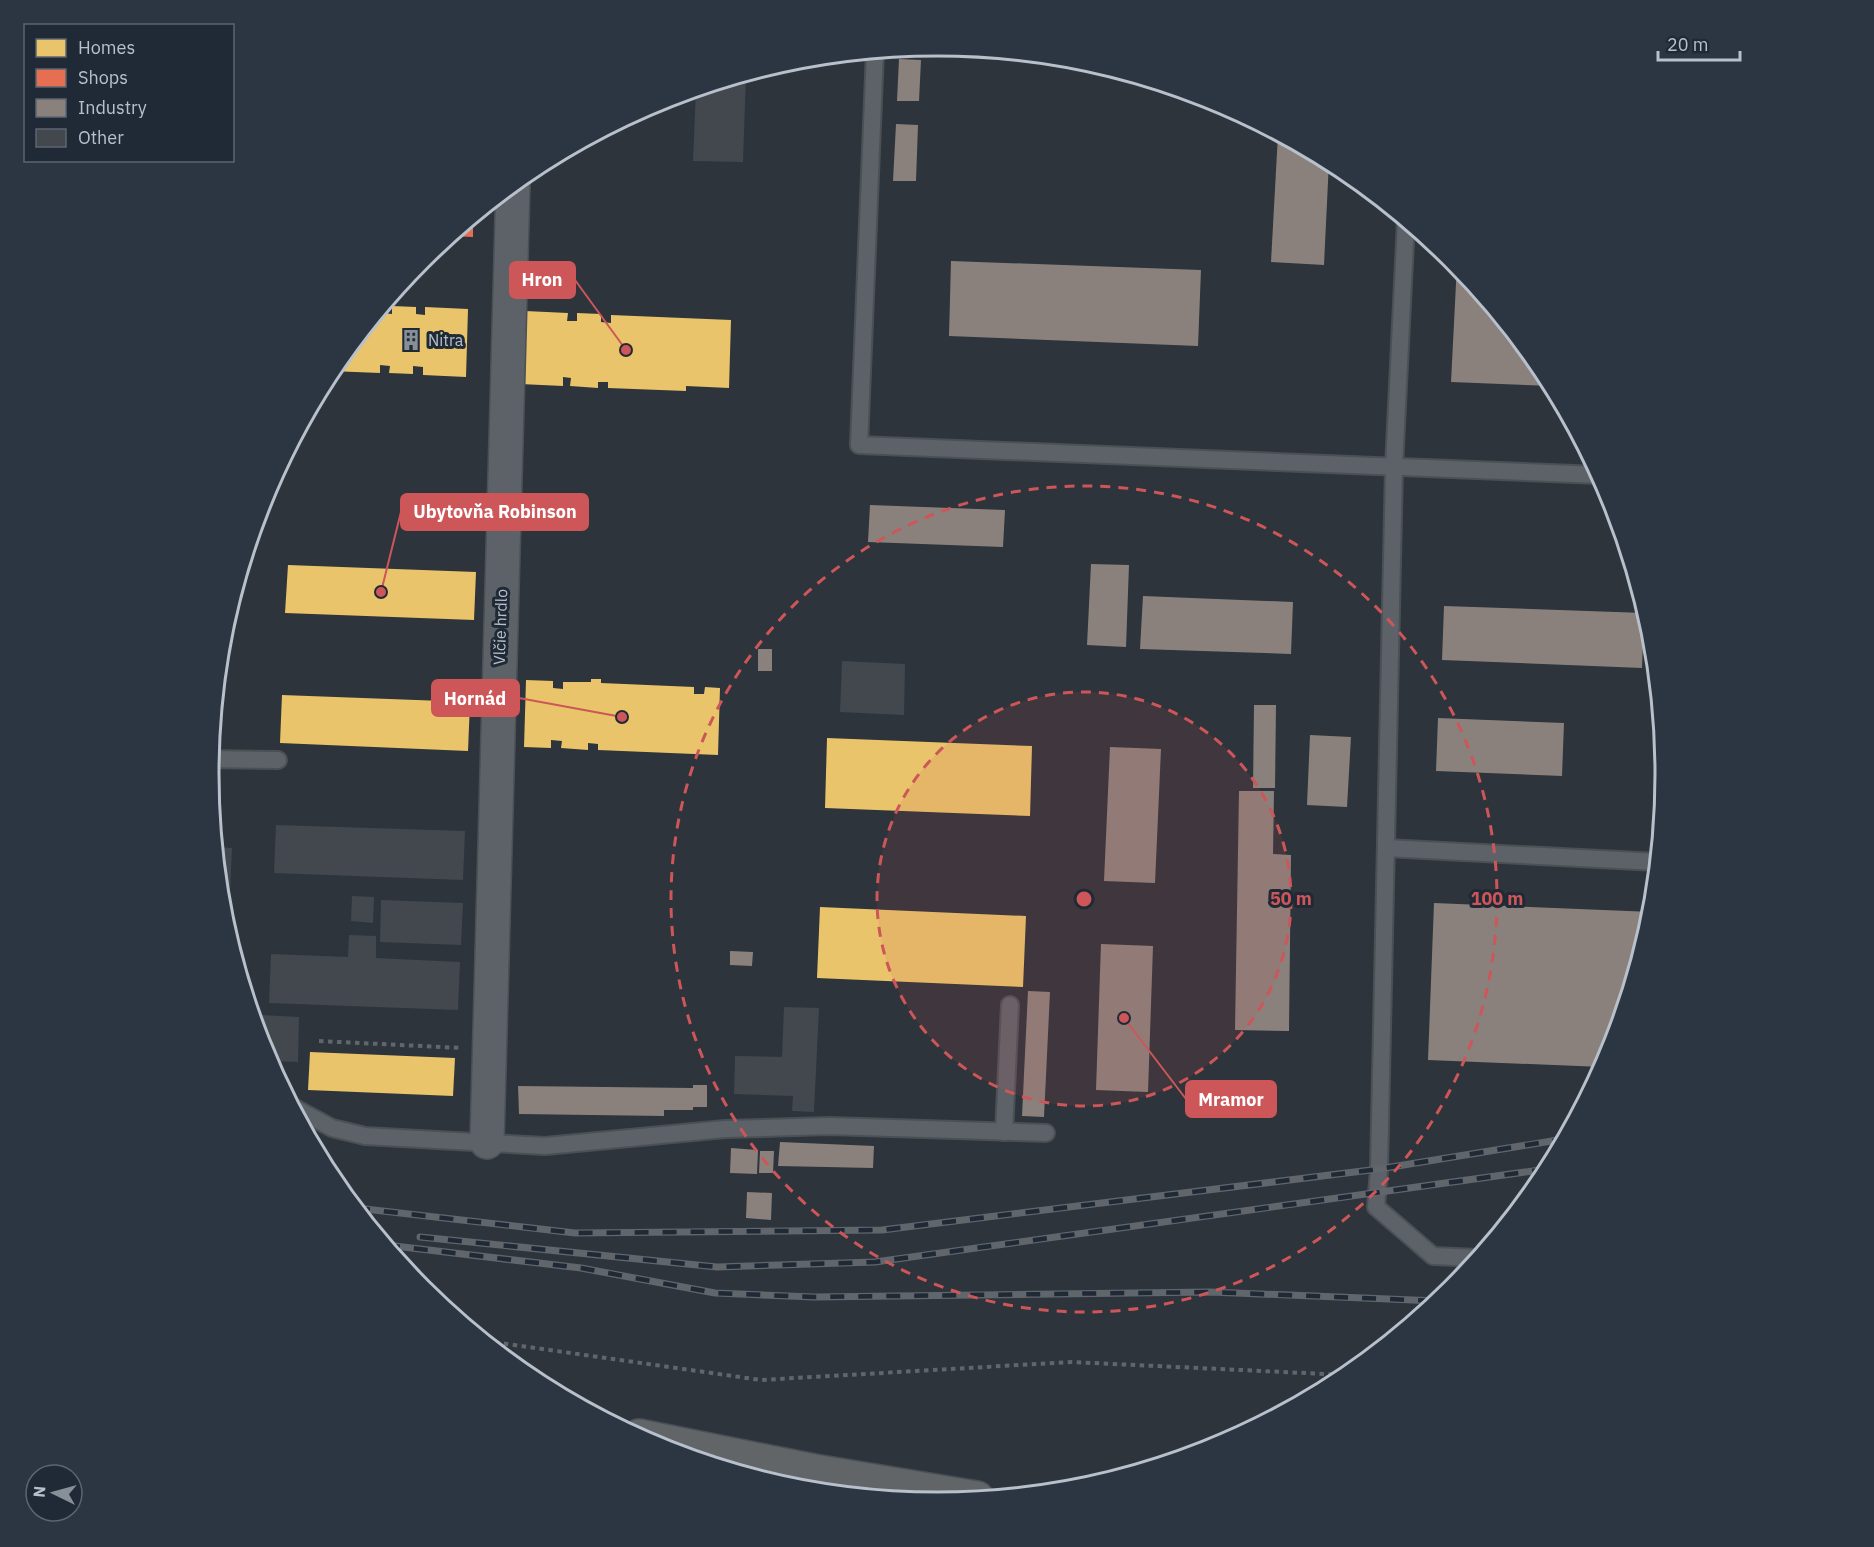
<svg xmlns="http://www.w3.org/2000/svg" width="1874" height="1547" font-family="'IBM Plex Sans',sans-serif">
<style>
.homes{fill:#e9c46a}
.shops{fill:#e76f51}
.industry{fill:#8a817c}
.building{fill:#42484e}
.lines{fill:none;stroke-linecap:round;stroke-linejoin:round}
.lane-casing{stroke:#4b5055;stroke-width:20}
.street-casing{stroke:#4b5055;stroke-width:36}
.highway-casing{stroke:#495057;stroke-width:36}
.path{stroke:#60666c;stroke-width:4;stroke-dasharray:4.5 4.5;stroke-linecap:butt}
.lane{stroke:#5d6268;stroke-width:16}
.street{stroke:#5d6268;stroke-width:33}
.highway{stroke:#626568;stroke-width:33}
.rail-casing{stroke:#61666c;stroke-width:7}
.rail{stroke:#1f2a36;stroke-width:4.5;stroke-dasharray:14;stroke-linecap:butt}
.ring{fill:none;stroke:#cd5659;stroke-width:3;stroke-dasharray:10 8}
.labels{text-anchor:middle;stroke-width:6;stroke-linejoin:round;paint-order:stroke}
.poi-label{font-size:16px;fill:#b8c0cb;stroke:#1f2a36;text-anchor:start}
.street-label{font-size:16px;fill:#b8c0cb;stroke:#1f2a36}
.rim{fill:none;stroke:#b8c0cb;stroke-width:3}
.centre{fill:#cd5659;stroke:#1f2a36;stroke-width:3}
.ring-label{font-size:18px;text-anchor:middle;font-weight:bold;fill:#cd5659;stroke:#1f2a36;stroke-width:6;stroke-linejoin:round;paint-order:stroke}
.leader{fill:none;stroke:#cd5659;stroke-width:2}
.callout-dot{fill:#cd5659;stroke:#1f2a36;stroke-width:2}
.callout{fill:#cd5659;stroke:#cd5659;stroke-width:2}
.callout-label{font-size:18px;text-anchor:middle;font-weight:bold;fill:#fff}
</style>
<rect width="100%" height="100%" fill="#2d343b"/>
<!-- homes -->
<g class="homes">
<polygon points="383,306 382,313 392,314 392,306 416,307 416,314 425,315 425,307 468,309 466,377 423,375 423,367 413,366 413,374 389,373 390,366 380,365 380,373 330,371"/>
<polygon points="525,311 568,313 567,321 577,321 577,313 601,314 601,322 611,323 611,315 731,320 729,388 686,386 686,391 608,388 608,382 598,382 598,388 570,386 571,378 563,377 563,386 520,384"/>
<polygon points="288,565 476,572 474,620 285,613"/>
<polygon points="591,679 601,679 601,683 694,687 694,694 704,694 705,687 720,688 718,755 598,750 598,744 588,743 588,750 561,748 562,741 551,740 551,748 524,747 526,680 553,681 553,688 563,689 563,682 591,682"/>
<polygon points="282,695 470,702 468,751 280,743"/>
<polygon points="827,738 1032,746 1030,816 825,808"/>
<polygon points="820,907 1026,916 1023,987 817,978"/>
<polygon points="310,1052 455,1058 453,1096 308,1090"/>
</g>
<!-- shops -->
<polygon class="shops" points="473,216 473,237 449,236"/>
<!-- industry -->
<g class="industry">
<polygon points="899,59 921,60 919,101 897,101"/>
<polygon points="896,124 918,125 916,181 893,181"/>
<polygon points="1278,134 1329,161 1324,265 1271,262"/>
<polygon points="951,261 1201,270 1198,346 949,336"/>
<polygon points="1457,264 1543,369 1552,386 1451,382"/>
<polygon points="870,505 1005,510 1003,547 868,542"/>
<polygon points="1091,564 1129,565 1126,647 1087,645"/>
<polygon points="1143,596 1293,602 1291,654 1140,649"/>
<polygon points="1444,606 1644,613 1642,668 1442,660"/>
<rect x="758" y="649" width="14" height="22"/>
<polygon points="1254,705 1276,705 1275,788 1253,788"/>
<polygon points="1438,718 1564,723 1562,776 1436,771"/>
<polygon points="1310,735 1351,737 1347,807 1307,805"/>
<polygon points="1110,747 1161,749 1155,883 1104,881"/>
<polygon points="1239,791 1274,791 1273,854 1291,855 1289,1031 1235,1030"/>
<polygon points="1652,819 1661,819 1659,844 1651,844"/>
<polygon points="1434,903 1652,912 1610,1053 1602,1067 1428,1060"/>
<polygon points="1101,944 1153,946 1148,1092 1096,1090"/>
<polygon points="730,951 753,952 752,966 730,965"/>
<polygon points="1028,991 1050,992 1044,1117 1022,1116"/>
<polygon points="693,1085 707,1085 707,1107 693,1107 693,1110 664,1110 664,1116 519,1114 518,1086 693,1088"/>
<polygon points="780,1142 874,1146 873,1168 778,1166"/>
<polygon points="731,1148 758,1150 757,1174 730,1173"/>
<polygon points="760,1151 774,1151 773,1173 759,1173"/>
<polygon points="747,1192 772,1193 771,1220 746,1218"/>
</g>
<!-- building -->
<g class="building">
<polygon points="746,74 743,162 693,161 696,89"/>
<polygon points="842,661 905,664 904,715 840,712"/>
<polygon points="276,825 465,831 463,880 274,873"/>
<polygon points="216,847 232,848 230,892 220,892"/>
<polygon points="352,896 374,897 373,923 351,921"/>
<polygon points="381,900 463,903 461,945 380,942"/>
<polygon points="349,935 376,936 376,958 460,962 458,1010 269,1003 271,954 348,957"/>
<polygon points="784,1007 819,1008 814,1112 792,1111 793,1096 734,1094 735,1056 782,1057"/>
<polygon points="261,1015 299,1017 298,1062 269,1061 260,1040"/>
</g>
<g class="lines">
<defs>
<g id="lane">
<polyline points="875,51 859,445 1599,475"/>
<polyline points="1406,221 1394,467 1379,1169 1376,1207 1433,1256 1477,1258"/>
<polyline points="210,759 278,760"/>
<polyline points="1386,848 1657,862"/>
<polyline points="293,1107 332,1128 365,1136 545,1146 725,1129 830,1126 1046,1133"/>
<polyline points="1004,1132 1010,1005"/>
</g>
<polyline id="street" points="487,1142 513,183"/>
<polyline id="highway" points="639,1436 814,1471 977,1498"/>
</defs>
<!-- lane casing -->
<use href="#lane" class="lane-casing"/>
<!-- street casing -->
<use href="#street" class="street-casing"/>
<!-- highway casing -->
<use href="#highway" class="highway-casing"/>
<!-- path -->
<g class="path">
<polyline points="319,1041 462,1048"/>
<polyline points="486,1341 761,1380 1071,1362 1347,1375"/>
</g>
<!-- lane -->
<use href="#lane" class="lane"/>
<!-- street -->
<use href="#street" class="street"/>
<!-- highway -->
<use href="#highway" class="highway"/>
<defs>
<g id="rail">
<polyline points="356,1208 575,1233 882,1230 1379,1169 1564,1139"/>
<polyline points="420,1237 717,1267 875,1262 1547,1169"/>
<polyline points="386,1245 581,1268 715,1293 814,1297 1210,1292 1438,1301"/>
</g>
</defs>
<!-- rail casing -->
<use href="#rail" class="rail-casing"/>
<!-- rail -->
<use href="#rail" class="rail"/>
</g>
<!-- distance rings -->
<circle cx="1084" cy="899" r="207" fill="#cd5659" fill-opacity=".12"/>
<g class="ring">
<circle cx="1084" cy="899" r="207"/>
<circle cx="1084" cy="899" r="413"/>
</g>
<!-- icons -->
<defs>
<symbol id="building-bare" viewBox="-9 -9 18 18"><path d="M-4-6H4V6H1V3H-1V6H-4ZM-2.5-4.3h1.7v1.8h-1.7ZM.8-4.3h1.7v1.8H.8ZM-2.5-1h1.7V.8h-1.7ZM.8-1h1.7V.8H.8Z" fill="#878f99" stroke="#1f2a36" stroke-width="2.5" paint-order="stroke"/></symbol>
</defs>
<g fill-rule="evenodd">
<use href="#building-bare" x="396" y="325" width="30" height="30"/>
</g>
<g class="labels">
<!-- poi labels -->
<g class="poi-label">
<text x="428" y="346">Nitra</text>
</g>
<!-- street labels -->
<g class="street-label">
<text transform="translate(500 627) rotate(-88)" y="6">Vlčie hrdlo</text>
</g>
</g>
<!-- crop -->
<path d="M0 0H1874V1547H0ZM219 774a718 718 0 1 1 1436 0a718 718 0 1 1-1436 0Z" fill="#2b3642" fill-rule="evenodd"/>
<path class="rim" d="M219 774a718 718 0 1 1 1436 0a718 718 0 1 1-1436 0Z"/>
<circle cx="1084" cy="899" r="9" class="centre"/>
<g class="ring-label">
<text x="1291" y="905">50 m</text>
<text x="1497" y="905">100 m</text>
</g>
<!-- callouts -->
<path class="leader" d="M626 350L575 280M381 592L401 512M622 717L519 698M1124 1018L1186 1099"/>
<g class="callout-dot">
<circle cx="626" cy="350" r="6"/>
<circle cx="381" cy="592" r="6"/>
<circle cx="622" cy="717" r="6"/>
<circle cx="1124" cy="1018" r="6"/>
</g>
<g class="callout">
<rect x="510" y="262" width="65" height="36" rx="6"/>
<rect x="401" y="494" width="187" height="36" rx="6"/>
<rect x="432" y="680" width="87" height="36" rx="6"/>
<rect x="1186" y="1081" width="90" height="36" rx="6"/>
</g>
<g class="callout-label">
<text x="542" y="286">Hron</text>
<text x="495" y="518">Ubytovňa Robinson</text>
<text x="475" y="705">Hornád</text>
<text x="1231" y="1106">Mramor</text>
</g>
<!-- legend -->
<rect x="24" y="24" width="210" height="138" fill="#1f2a36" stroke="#5c6672" stroke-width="1.5"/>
<rect x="36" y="39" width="30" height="18" fill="#e9c46a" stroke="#5c6672" stroke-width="1.5"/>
<text x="78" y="54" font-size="18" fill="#b8c0cb">Homes</text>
<rect x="36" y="69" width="30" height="18" fill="#e76f51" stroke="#5c6672" stroke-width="1.5"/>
<text x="78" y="84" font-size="18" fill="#b8c0cb">Shops</text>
<rect x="36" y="99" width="30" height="18" fill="#8a817c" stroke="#5c6672" stroke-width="1.5"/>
<text x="78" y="114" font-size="18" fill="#b8c0cb">Industry</text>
<rect x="36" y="129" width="30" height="18" fill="#42484e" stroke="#5c6672" stroke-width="1.5"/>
<text x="78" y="144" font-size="18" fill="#b8c0cb">Other</text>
<!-- north arrow -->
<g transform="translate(54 1493) rotate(275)"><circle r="28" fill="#1f2a36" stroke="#5c6672" stroke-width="1.5"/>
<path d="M0-4.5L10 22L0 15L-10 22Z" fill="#878f99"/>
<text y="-9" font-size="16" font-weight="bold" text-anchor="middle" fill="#b8c0cb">N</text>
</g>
<!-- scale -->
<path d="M1658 51v9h82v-9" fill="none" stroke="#b8c0cb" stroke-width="3"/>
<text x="1667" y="51" font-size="18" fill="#b8c0cb" stroke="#1f2a36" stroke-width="4.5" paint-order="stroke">20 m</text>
</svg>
